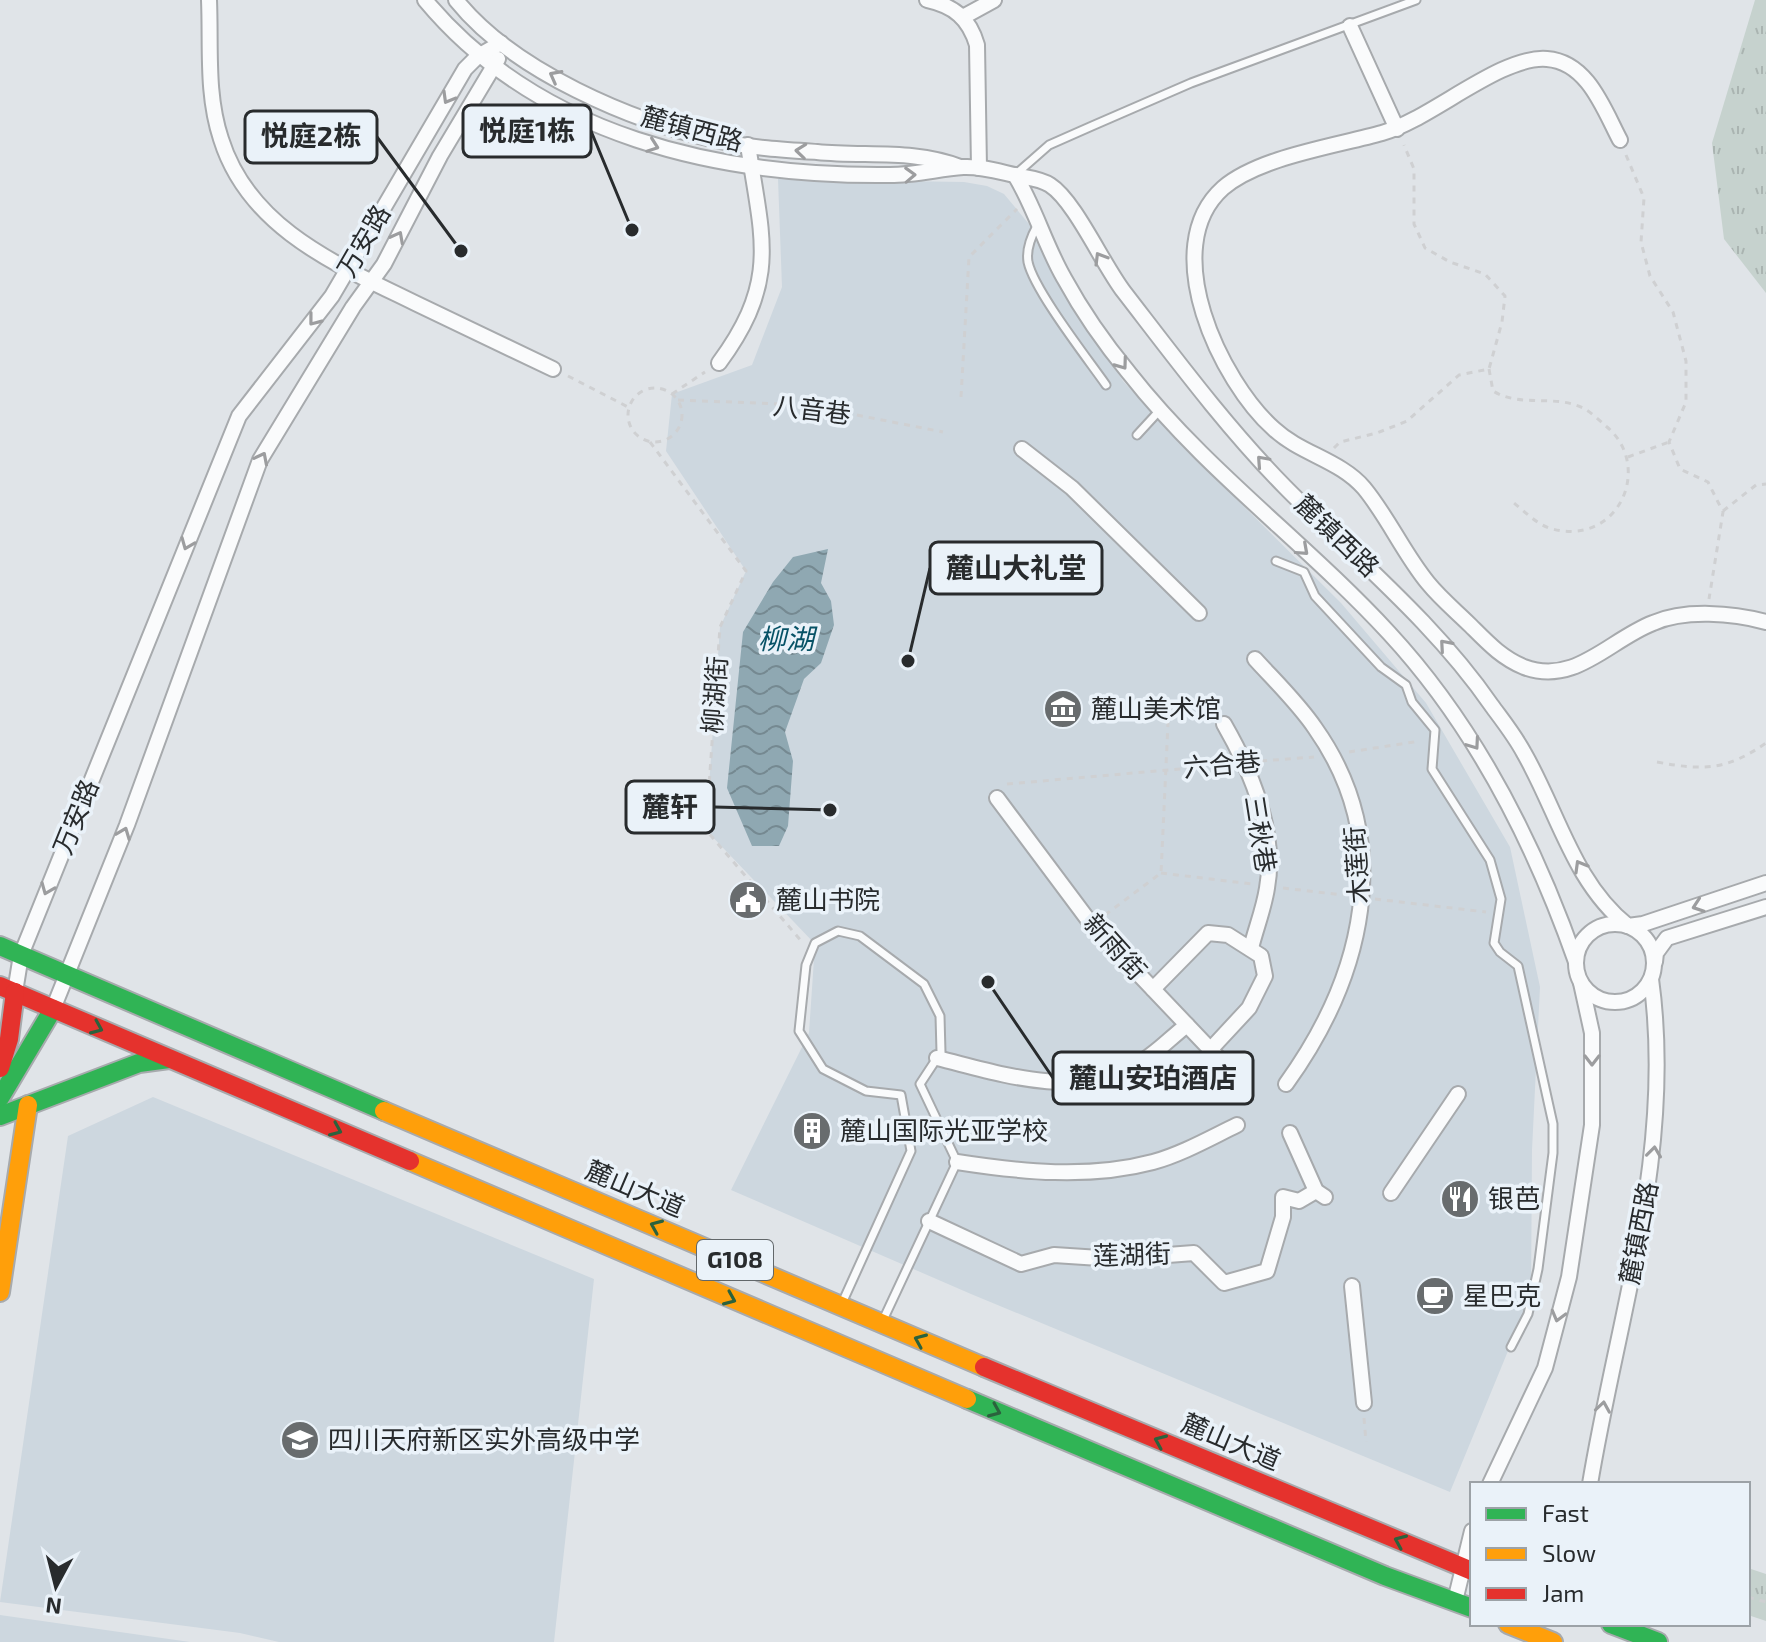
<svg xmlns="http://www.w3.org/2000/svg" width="1766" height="1642" font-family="'Exo 2','Noto Sans SC',sans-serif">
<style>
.built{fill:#cdd7df}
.grass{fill:url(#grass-tufts)}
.water{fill:url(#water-waves)}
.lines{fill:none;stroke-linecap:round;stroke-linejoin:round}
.lane-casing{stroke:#a7aaad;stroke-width:11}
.street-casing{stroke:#a7aaad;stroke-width:18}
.fast-casing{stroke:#a7aaad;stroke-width:22}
.slow-casing{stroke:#a7aaad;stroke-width:22}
.jam-casing{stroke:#a7aaad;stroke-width:22}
.path{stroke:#cfd0d2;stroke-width:3;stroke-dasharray:6 6;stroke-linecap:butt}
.lane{stroke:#fafbfc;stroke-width:7}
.street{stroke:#fafbfc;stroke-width:14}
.fast{stroke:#30b455;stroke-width:18}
.slow{stroke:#ff9f0a;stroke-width:18}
.jam{stroke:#e5322d;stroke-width:18}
.oneway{stroke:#9c9d9f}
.oneway2{stroke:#2b623d}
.labels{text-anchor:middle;stroke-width:7;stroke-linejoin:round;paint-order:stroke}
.shield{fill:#eaf2f9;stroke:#62676a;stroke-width:2}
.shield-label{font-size:24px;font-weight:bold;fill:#282b2d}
.street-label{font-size:26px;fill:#282b2d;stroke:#eaf2f9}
.poi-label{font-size:26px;fill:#282b2d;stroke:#eaf2f9;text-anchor:start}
.water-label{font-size:28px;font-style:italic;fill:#075266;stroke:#eaf2f9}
.leader{fill:none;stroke:#282b2d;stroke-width:3}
.callout-dot{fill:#282b2d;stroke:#eaf2f9;stroke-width:3}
.callout{fill:#eaf2f9;stroke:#282b2d;stroke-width:3}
.callout-label{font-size:28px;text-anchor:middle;font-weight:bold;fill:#282b2d}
</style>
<defs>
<pattern id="grass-tufts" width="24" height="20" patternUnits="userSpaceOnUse" patternTransform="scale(2)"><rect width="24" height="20" fill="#c6d2ce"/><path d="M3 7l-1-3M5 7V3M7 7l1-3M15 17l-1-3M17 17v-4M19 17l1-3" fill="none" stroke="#aab4b1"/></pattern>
<pattern id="water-waves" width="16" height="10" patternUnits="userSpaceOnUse" patternTransform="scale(2)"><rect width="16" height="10" fill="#8fa8b2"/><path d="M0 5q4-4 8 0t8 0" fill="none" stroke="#758991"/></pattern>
</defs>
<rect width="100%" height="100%" fill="#e0e4e8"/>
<!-- built -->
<g class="built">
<polygon points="778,179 964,182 987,186 1004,194 1029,224 1059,284 1123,381 1180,443 1341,603 1426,703 1510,847 1540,987 1532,1150 1531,1295 1450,1492 971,1294 731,1190 809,1033 815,944 706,830 720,627 746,571 666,451 672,394 752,365 782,287"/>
<polygon points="153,1097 594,1279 554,1642 279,1642 240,1633 0,1602 68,1136"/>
<polygon points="0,1615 190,1642 0,1642"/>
</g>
<!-- grass -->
<g class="grass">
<polygon points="1755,0 1766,0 1766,293 1724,239 1712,143"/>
<polygon points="1748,1568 1766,1574 1766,1621 1748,1615"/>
</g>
<!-- water -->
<polygon class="water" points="828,549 821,583 831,601 834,625 821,663 804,679 785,732 793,761 788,826 779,846 752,846 727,788 743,632 773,582 793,557"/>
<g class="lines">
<defs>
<g id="lane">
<polyline points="1015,175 1049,145 1092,126 1191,83 1416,0"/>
<path d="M1037,226C1032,235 1026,250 1028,262C1034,290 1087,358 1106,385"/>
<polyline points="1137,435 1160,410"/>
<polyline points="1276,561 1304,572 1315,596 1381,667 1406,685 1412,702 1435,730 1432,769 1490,860 1501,899 1494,943 1500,952 1518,966 1553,1124 1553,1153 1538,1269 1528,1314 1511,1347"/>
<polyline points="843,1301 911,1151 901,1095 866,1091 823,1069 799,1031 806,965 815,943 838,931 860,936 924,984 940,1016 941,1052 920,1084 957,1162 884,1318"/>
</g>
<g id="street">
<path d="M209,0C211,47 206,94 221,139C249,229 338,265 415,303C461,325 507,347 553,369"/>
<path d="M425,0C539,137 720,177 890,175C915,175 938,169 963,167C982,166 1000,172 1019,176C1029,178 1041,179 1050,185C1075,201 1103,265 1124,292C1175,358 1226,427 1285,487C1356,559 1434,622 1492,706C1503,721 1515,736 1524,753C1558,812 1573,882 1628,926L1643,924L1766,883"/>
<path d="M456,0C513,71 632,122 720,141C751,148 785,150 817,152C865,157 914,149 960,167"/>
<path d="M927,0C954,6 969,18 977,45L979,168"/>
<polyline points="963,17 994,0"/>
<polyline points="1350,26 1397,129"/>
<path d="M1620,140C1604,110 1588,62 1547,59C1501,55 1430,120 1382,133C1336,146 1259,157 1223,188C1156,248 1221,382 1274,429C1301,454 1340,460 1364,488C1388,517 1404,554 1428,583C1441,599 1457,612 1471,626C1488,643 1502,658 1524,667C1575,686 1609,640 1653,623C1685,609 1733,613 1766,622"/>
<path d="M1015,175C1035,208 1045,245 1064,278C1082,311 1105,344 1129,373C1205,470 1306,543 1389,633C1476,727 1534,842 1576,962"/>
<path d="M719,363C780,280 762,239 748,145"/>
<polyline points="1022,449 1072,488 1199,613"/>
<path d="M1255,659C1275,681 1298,703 1315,728C1397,844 1363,977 1286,1084"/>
<path d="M1224,724C1251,771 1277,833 1267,888C1264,908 1256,928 1251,948"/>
<polyline points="997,798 1092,925 1245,1086"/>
<circle cx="1615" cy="963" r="39"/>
<polyline points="1655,962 1656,953 1667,938 1766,907"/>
<polyline points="1153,989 1208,933 1228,935 1261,956 1265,976 1249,1008 1210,1050"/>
<polyline points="15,992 21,955 239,416 332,296 465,69 478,56 501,43"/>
<polyline points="53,1009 127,825 260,460 353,307 384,264 440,156 498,59"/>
<path d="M937,1058C1002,1074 1069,1098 1134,1066C1153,1057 1170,1038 1187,1025"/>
<polyline points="1290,1133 1316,1191 1325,1197"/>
<path d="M957,1162C1021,1172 1089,1179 1153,1162C1182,1154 1210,1138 1237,1125"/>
<polyline points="1391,1193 1458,1094"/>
<polyline points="929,1221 1021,1264 1054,1255 1115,1259 1194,1253 1224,1283 1267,1271 1283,1217 1283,1197 1299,1201 1316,1191"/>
<polyline points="1352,1286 1364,1403"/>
<polyline points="1490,1484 1545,1368 1569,1277 1592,1125 1592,1033 1581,983"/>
<path d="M1590,1484C1618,1315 1675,1151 1651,979"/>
<polyline points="1455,1601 1472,1531"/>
</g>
<g id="fast">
<polyline points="0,946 384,1111"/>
<polyline points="0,1098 53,1009"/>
<polyline points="0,1116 139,1063 169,1059"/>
<polyline points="967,1399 1385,1576 1472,1608"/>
<polyline points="1611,1624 1658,1642"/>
</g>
<g id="slow">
<polyline points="384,1111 984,1367"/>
<polyline points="410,1161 967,1399"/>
<polyline points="0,1292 28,1105"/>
<polyline points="1508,1624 1553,1642"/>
</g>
<g id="jam">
<polyline points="0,986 410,1161"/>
<polyline points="0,1068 9,1039 15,992"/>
<polyline points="984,1367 1472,1571"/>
</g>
</defs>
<!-- lane casing -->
<use href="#lane" class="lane-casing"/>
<!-- street casing -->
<use href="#street" class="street-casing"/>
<!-- fast casing -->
<use href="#fast" class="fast-casing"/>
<!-- slow casing -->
<use href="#slow" class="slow-casing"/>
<!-- jam casing -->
<use href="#jam" class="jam-casing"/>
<!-- path -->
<g class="path">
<polyline points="1626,155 1644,198 1641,242 1650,276 1673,312 1686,361 1686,402 1669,442 1680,469 1708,482 1723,512 1709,599"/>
<path d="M1489,369L1493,391C1521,408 1555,394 1583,408C1591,412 1600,421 1607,427C1654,467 1618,549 1549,528C1537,524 1524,511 1514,503"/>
<polyline points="568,376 628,407"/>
<circle cx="655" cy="415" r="27"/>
<polyline points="672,394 705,372"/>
<polyline points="961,397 969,257 1017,209"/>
<polyline points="678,400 806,405 943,432"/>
<polyline points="650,442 746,571 720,627 706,830 803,943"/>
<polyline points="1334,448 1340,442 1377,433 1407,421 1459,375 1489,369 1502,322 1505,296 1485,274 1450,262 1425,248 1414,224 1414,169 1404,145"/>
<polyline points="1628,457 1669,442"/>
<polyline points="1723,511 1756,485 1766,484"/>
<polyline points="1349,752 1420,741"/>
<polyline points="1261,761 1314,757"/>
<path d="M1657,762C1704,771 1727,770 1766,743"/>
<polyline points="1007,784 1226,765"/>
<polyline points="1161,873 1252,884"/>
<polyline points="1283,888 1343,895"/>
<polyline points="1375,899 1486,912"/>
<polyline points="1105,915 1161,873 1168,723"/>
<polyline points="1364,1418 1366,1442"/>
<polyline points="1748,1597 1766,1602"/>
</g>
<!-- lane -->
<use href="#lane" class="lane"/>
<!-- street -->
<use href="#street" class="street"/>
<!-- fast -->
<use href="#fast" class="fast"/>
<!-- slow -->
<use href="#slow" class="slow"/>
<!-- jam -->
<use href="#jam" class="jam"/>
</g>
<!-- one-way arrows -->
<defs><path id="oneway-chevron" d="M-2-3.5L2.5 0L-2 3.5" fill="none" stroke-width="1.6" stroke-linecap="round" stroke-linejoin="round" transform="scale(2)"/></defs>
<g class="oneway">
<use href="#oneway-chevron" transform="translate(555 76) rotate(-152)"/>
<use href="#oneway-chevron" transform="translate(448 98) rotate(120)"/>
<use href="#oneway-chevron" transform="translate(653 146) rotate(20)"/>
<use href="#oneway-chevron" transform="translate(801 151) rotate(-174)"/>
<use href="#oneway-chevron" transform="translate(910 175) rotate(-2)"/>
<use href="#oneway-chevron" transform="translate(398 237) rotate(-62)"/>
<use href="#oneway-chevron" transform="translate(1100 258) rotate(-121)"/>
<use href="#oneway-chevron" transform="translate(314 320) rotate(128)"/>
<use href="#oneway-chevron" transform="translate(1122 364) rotate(54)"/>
<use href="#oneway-chevron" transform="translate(262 458) rotate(-63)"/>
<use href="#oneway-chevron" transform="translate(1262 461) rotate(-132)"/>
<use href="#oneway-chevron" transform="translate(187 544) rotate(112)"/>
<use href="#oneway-chevron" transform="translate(1303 550) rotate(42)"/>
<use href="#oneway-chevron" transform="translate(1445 645) rotate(-131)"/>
<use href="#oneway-chevron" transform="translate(1474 744) rotate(55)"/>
<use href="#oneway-chevron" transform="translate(124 833) rotate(-69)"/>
<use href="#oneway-chevron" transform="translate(1580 866) rotate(-120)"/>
<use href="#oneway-chevron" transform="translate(47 889) rotate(112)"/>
<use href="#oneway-chevron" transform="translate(1698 906) rotate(161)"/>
<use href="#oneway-chevron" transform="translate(1592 1060) rotate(90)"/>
<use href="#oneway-chevron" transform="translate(1654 1152) rotate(-83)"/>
<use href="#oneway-chevron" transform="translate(1558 1316) rotate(105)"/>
<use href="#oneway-chevron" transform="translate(1603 1407) rotate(-81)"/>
</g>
<g class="oneway2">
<use href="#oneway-chevron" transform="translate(97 1028) rotate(23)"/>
<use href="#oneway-chevron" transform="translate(336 1130) rotate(23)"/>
<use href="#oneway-chevron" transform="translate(656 1226) rotate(-157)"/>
<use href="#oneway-chevron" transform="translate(730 1299) rotate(23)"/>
<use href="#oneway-chevron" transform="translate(920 1340) rotate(-157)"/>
<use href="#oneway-chevron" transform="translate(995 1411) rotate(23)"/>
<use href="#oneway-chevron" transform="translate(1160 1441) rotate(-157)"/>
<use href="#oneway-chevron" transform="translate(1400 1541) rotate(-157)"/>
</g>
<!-- icons -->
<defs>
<symbol id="museum-disc" viewBox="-11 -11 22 22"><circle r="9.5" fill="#686c6e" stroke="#eaf2f9"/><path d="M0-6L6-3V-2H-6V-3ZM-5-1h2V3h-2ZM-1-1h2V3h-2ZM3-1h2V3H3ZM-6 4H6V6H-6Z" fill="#fff"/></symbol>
<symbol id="civic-disc" viewBox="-11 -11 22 22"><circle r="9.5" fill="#686c6e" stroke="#eaf2f9"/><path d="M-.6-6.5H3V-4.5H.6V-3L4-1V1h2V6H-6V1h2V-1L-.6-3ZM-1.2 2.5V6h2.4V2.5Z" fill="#fff"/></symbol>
<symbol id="building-disc" viewBox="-11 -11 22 22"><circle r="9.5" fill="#686c6e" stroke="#eaf2f9"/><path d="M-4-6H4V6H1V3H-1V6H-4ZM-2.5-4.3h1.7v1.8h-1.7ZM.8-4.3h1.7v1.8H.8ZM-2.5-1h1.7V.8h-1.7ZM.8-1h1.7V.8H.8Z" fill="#fff"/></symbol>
<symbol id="restaurant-disc" viewBox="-11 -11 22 22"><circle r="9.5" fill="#686c6e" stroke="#eaf2f9"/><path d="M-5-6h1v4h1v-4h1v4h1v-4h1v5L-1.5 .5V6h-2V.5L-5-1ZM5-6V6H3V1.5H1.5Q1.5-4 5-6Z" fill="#fff"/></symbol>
<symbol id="cafe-disc" viewBox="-11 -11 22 22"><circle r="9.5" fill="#686c6e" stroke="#eaf2f9"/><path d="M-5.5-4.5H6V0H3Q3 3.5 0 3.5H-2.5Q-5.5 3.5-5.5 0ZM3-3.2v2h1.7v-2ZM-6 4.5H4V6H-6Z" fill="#fff"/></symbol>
<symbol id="school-disc" viewBox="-11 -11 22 22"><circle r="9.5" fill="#686c6e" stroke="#eaf2f9"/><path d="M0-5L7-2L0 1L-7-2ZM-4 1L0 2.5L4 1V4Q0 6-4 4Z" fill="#fff"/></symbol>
</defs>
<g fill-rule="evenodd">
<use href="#museum-disc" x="1041" y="687" width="44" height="44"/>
<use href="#civic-disc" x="726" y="878" width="44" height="44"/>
<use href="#building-disc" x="790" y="1109" width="44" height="44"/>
<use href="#restaurant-disc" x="1438" y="1177" width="44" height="44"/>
<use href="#cafe-disc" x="1413" y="1274" width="44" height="44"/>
<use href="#school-disc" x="278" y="1418" width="44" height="44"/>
</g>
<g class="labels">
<!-- shield labels -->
<rect class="shield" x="697" y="1240" width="76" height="40" rx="6"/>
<g class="shield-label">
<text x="735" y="1268">G108</text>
</g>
<!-- street labels -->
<g class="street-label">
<text transform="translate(692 129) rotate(15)" y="9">麓镇西路</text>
<text transform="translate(364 241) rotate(-60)" y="9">万安路</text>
<text transform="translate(812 410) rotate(7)" y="9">八音巷</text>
<text transform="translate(1337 536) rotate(44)" y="9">麓镇西路</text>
<text transform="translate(715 695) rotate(-86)" y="9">柳湖街</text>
<text transform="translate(1222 765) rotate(-5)" y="9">六合巷</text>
<text transform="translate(76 817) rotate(-68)" y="9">万安路</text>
<text transform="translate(1260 834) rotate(81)" y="9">三秋巷</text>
<text transform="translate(1357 865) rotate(-94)" y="9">木莲街</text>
<text transform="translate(1115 947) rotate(48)" y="9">新雨街</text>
<text transform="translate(635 1189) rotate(23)" y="9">麓山大道</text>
<text transform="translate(1639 1233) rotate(-79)" y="9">麓镇西路</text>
<text transform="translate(1132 1255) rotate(-2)" y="9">莲湖街</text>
<text transform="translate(1231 1442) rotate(23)" y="9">麓山大道</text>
</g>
<!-- poi labels -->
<g class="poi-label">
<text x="1091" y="718">麓山美术馆</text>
<text x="776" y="909">麓山书院</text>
<text x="840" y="1140">麓山国际光亚学校</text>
<text x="1488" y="1208">银芭</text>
<text x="1463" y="1305">星巴克</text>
<text x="328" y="1449">四川天府新区实外高级中学</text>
</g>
<!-- water labels -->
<g class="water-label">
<text x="786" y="649">柳湖</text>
</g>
</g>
<!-- callouts -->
<path class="leader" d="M632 230L591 131M461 251L377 137M908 661L930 568M830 810L714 807M988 982L1053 1078"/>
<g class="callout-dot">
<circle cx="632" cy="230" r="8"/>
<circle cx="461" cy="251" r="8"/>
<circle cx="908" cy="661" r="8"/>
<circle cx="830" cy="810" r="8"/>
<circle cx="988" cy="982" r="8"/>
</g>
<g class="callout">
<rect x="463" y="105" width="128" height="52" rx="8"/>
<rect x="245" y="111" width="132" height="52" rx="8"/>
<rect x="930" y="542" width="172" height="52" rx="8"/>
<rect x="626" y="781" width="88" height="52" rx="8"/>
<rect x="1053" y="1052" width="200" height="52" rx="8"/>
</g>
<g class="callout-label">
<text x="527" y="141">悦庭1栋</text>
<text x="311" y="146">悦庭2栋</text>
<text x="1016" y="578">麓山大礼堂</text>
<text x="670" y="817">麓轩</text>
<text x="1153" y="1088">麓山安珀酒店</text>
</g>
<!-- legend -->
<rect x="1470" y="1482" width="280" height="144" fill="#eaf2f9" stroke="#9ca2a7" stroke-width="2"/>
<rect x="1486" y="1508" width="40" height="12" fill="#30b455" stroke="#9ca2a7" stroke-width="2"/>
<text x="1542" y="1522" font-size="24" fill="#282b2d">Fast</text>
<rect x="1486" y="1548" width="40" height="12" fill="#ff9f0a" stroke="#9ca2a7" stroke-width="2"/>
<text x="1542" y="1562" font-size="24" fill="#282b2d">Slow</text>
<rect x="1486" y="1588" width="40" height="12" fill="#e5322d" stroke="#9ca2a7" stroke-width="2"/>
<text x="1542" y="1602" font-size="24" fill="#282b2d">Jam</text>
<!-- north arrow -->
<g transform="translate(56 1586) rotate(187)" stroke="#eaf2f9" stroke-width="6" paint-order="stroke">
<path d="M0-6L14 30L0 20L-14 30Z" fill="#282b2d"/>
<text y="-12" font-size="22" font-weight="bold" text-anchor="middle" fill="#282b2d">N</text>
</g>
</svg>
